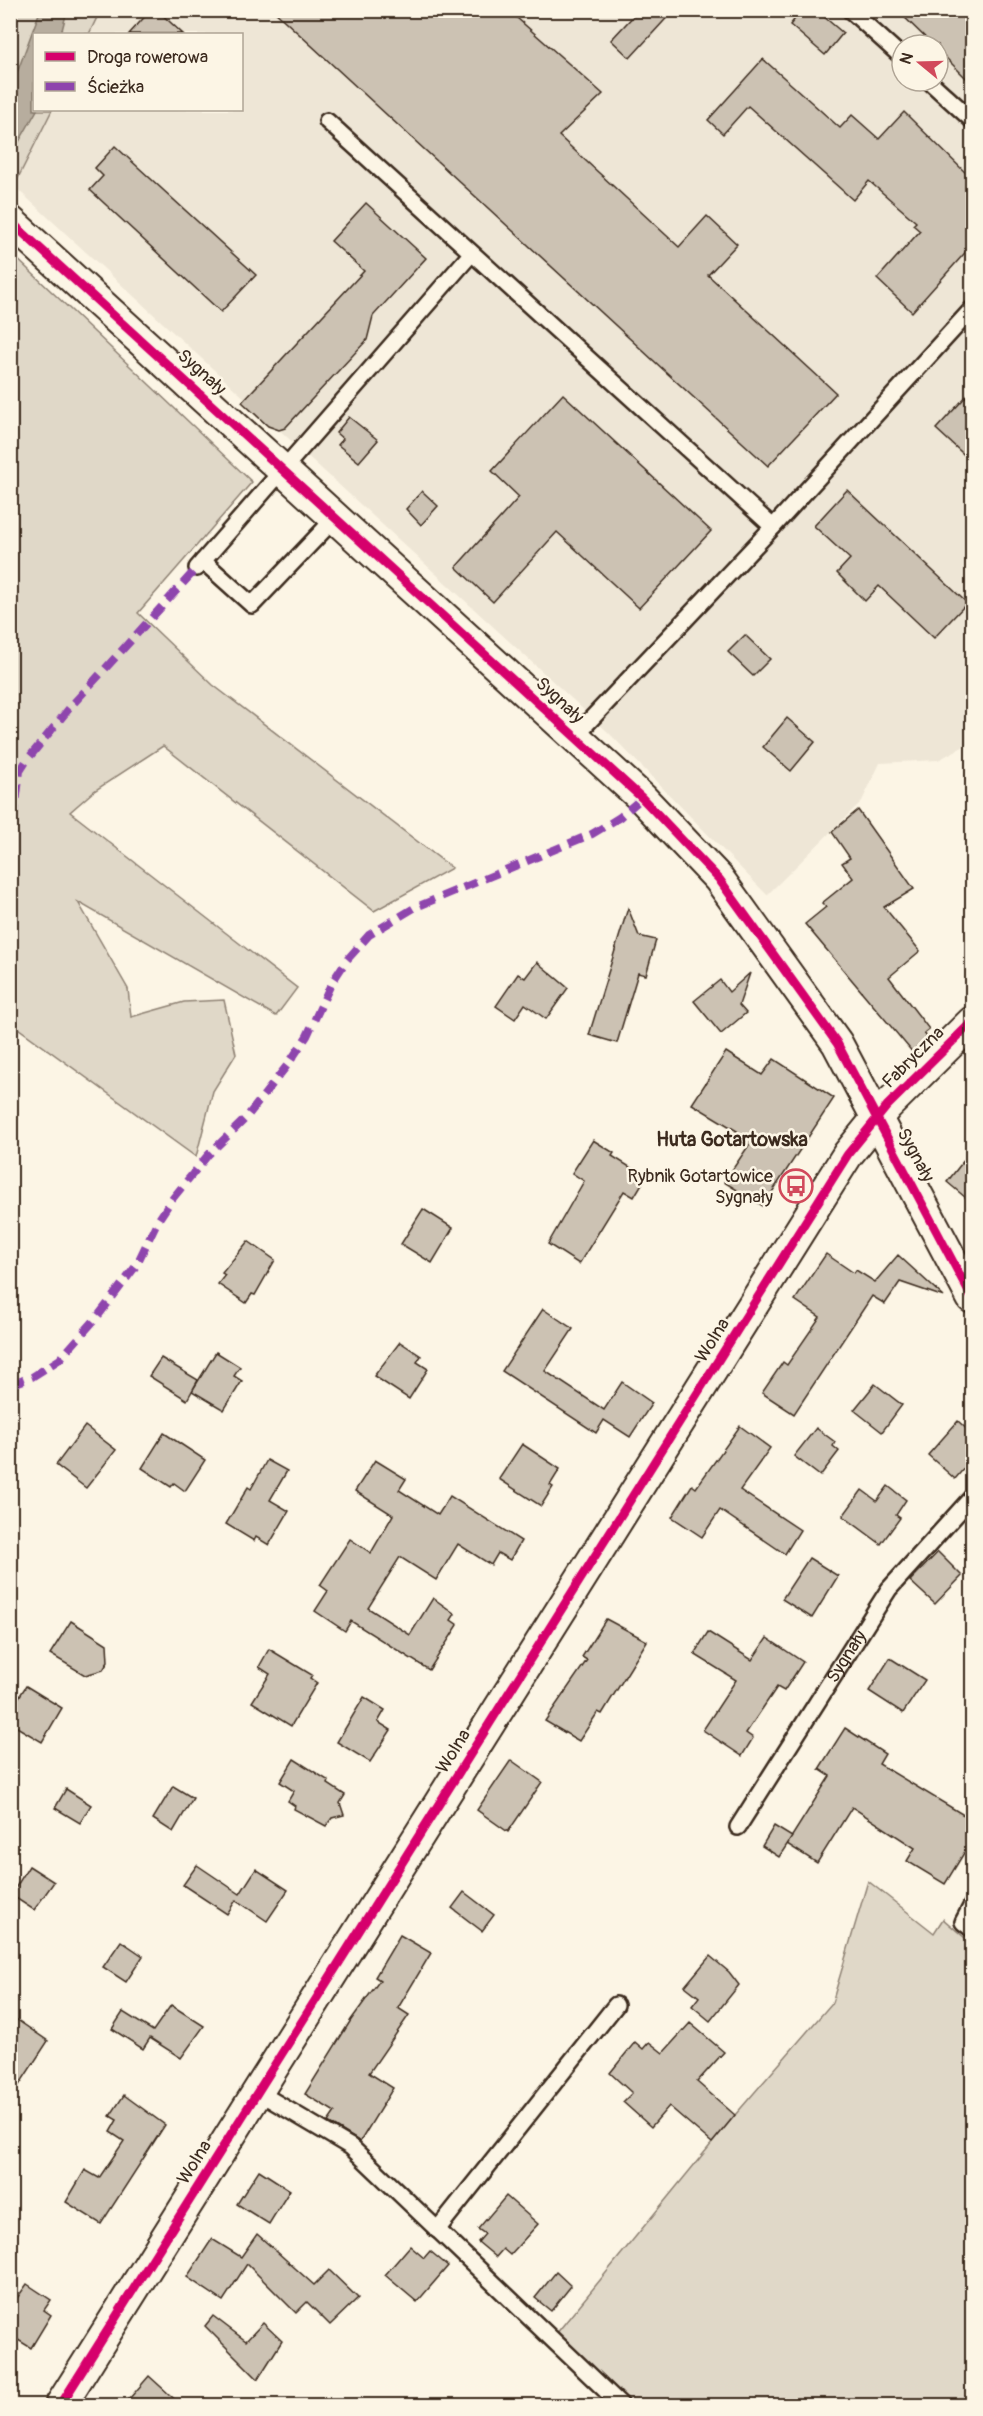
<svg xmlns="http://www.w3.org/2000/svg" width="983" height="2416" font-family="Pangolin,sans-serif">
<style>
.built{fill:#eee6d6;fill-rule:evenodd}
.green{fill:#e0d8c8;stroke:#8e8173;stroke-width:1.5}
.water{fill:#b7ad9e;stroke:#85796b;stroke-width:1.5}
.building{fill:#ccc2b3;stroke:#3b2a1e;stroke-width:1.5}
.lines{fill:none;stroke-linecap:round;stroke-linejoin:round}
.service-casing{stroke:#3b2a1e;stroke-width:20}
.minor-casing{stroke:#3b2a1e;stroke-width:34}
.service{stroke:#fcf5e5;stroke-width:15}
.minor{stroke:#fcf5e5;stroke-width:30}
.quiet{stroke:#8e44ad;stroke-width:8;stroke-dasharray:15 8;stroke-linecap:butt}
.cycleway-casing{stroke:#fcf5e5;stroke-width:13}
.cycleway{stroke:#d6006c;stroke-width:9}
.labels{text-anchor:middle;stroke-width:5;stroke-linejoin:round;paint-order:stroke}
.street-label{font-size:18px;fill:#3b2a1e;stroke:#fcf5e5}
.poi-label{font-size:18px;fill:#3b2a1e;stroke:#fcf5e5;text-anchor:end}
.neighbourhood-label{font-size:20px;font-weight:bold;fill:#3b2a1e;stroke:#fcf5e5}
</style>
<rect width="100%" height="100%" fill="#fcf5e5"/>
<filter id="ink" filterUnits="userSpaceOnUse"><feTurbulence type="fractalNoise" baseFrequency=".0167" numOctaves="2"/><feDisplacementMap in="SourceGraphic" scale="12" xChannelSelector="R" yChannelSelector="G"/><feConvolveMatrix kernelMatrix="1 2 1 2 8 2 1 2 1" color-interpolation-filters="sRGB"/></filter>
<g filter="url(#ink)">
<!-- built -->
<path class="built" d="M100,11H972V742L938,760L880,763L862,801L767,895L609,733L14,186L52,110H242V34H89ZM902,45H938V81H902Z"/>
<!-- green -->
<g class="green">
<polygon points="11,11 100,11 89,34 34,34 34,110 52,110 14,186 11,183"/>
<polygon points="11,253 252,482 138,613 213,685 452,868 374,911 163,746 94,791 70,812 297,988 276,1016 78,902 128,989 131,1017 184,1002 224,1000 236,1054 213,1091 196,1157 11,1023"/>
<polygon points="868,1881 934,1933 943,1919 972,1944 972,2405 631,2405 556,2334 735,2115 832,2003"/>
</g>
<!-- water -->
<polygon class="water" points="40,11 67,11 61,34 34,34 34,110 37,110 11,156 11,89"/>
<!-- building -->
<g class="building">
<polygon points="151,10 157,10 183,34 129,34"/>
<polygon points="273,10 508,10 603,94 559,136 679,247 707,216 737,244 708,275 836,393 768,466"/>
<polygon points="639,10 674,10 630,58 611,40"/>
<polygon points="802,10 816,10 843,33 825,55 790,25"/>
<polygon points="897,10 972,10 972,84 938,50 938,45 933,45"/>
<polygon points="763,59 840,128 852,115 879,139 904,112 972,179 972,245 912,312 877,279 920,231 913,225 916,222 869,181 853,200 748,106 723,134 708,120"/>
<polygon points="115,146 256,275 221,312 90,190 103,176 95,168"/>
<polygon points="366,203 426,258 373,316 367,340 285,428 279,430 268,426 242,402 364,271 331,241"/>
<polygon points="972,390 972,462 936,429"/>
<polygon points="563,394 711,531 639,608 557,532 493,602 456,567 519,497 492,471"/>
<polygon points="349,417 378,440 359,462 338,445 343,439 336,433"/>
<polygon points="847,490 967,603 934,638 879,586 865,601 837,573 850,559 814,526"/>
<polygon points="422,491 438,506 421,525 406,509"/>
<polygon points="745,635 770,659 753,676 728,652"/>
<polygon points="787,718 815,742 791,771 763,747"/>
<polygon points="858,810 914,889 884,907 920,951 889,977 929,1029 924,1033 929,1040 914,1054 805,924 826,907 822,903 853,878 842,863 850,858 832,832"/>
<polygon points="628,908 639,936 656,940 646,975 638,973 617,1043 589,1035"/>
<polygon points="537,962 568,988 546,1019 525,1004 515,1019 496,1006 518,974 525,978"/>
<polygon points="750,973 739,1005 746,1013 721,1034 694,1001 720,980 729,992"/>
<polygon points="726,1052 762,1075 774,1059 834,1098 763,1206 724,1182 749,1145 734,1135 737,1131 692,1104"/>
<polygon points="593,1140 614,1153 612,1156 646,1177 634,1197 624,1191 579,1264 548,1244 584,1181 572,1173"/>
<polygon points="972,1150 972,1203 947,1182"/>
<polygon points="423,1209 453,1228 432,1263 401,1244"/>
<polygon points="248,1241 275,1260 255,1295 252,1294 246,1303 218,1284 225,1275 222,1273"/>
<polygon points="826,1254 854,1273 856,1270 875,1282 898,1255 944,1297 900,1282 885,1304 872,1296 794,1414 762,1393 783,1362 787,1365 820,1317 795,1300"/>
<polygon points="543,1309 573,1329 545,1371 604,1410 622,1382 652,1403 630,1437 604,1420 596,1433 502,1371"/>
<polygon points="400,1342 421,1356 417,1362 428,1369 409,1399 374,1376"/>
<polygon points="216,1352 240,1367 234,1376 242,1381 224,1410 192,1391"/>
<polygon points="161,1358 198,1380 187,1400 149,1376"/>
<polygon points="875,1384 902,1405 882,1432 854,1410"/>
<polygon points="958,1421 972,1434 972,1459 955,1479 928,1455"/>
<polygon points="85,1426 116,1450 86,1488 56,1465"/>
<polygon points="740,1426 770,1448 740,1490 800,1530 785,1554 720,1510 702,1537 672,1517 692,1485 696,1488"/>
<polygon points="816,1428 835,1442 833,1446 839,1451 820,1476 794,1456"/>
<polygon points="164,1433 205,1460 185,1491 174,1483 171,1487 142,1468"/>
<polygon points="522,1444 560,1469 550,1485 553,1487 541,1506 499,1479"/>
<polygon points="267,1460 287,1471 270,1500 289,1511 269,1545 256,1537 254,1541 226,1524 248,1487 251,1489"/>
<polygon points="375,1460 406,1479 399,1490 438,1515 450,1496 521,1541 510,1560 498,1553 491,1565 458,1544 436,1580 400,1557 368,1608 410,1635 433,1598 455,1614 451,1620 458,1625 429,1670 351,1621 345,1631 315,1611 328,1591 320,1585 350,1539 371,1553 393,1515 355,1491"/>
<polygon points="888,1486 906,1500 896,1515 900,1518 881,1544 843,1516 862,1490 877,1501"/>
<polygon points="938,1552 962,1576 935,1604 910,1581"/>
<polygon points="809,1558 838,1576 812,1618 782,1599"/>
<polygon points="606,1619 647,1641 602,1714 598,1712 579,1741 545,1721 587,1660 582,1657"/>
<polygon points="71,1621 107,1644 108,1662 103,1670 85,1675 50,1654"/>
<polygon points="708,1632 752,1660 767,1638 803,1662 784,1691 777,1687 746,1733 753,1738 742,1756 703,1730 736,1680 694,1654"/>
<polygon points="269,1649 312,1675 310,1678 317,1683 291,1726 252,1702 270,1674 259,1667"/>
<polygon points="890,1658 925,1680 903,1713 869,1691"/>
<polygon points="26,1686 62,1708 42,1742 10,1723 10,1711"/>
<polygon points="364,1697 385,1710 378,1722 391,1730 370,1762 337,1742"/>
<polygon points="845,1728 885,1754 879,1764 972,1820 972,1840 945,1884 907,1861 915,1848 852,1807 817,1863 787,1844 830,1776 819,1769"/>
<polygon points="294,1759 329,1781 328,1784 345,1795 340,1803 344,1815 332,1818 326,1826 294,1809 295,1806 288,1801 294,1791 280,1782"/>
<polygon points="511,1760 542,1782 508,1832 477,1810"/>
<polygon points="173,1786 193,1798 173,1832 153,1819"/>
<polygon points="66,1789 91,1805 80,1823 55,1808"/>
<polygon points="774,1826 792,1837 779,1857 762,1846"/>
<polygon points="197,1865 240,1894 256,1869 288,1890 267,1921 236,1900 227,1914 183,1885"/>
<polygon points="29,1866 54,1882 34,1910 11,1895"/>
<polygon points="464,1892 494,1915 482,1931 452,1908"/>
<polygon points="400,1935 431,1953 398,2008 409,2015 369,2073 393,2088 360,2142 328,2122 335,2112 305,2094 351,2020 380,1980 375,1977"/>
<polygon points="121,1941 143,1956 126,1982 103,1967"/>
<polygon points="710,1956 729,1972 739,1985 710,2021 692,2006 699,1997 685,1986"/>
<polygon points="171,2005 204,2026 181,2058 150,2038 143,2049 112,2029 123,2012 153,2031"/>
<polygon points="10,2015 48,2041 10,2099"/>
<polygon points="690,2023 724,2052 697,2082 735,2115 712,2143 669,2106 651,2127 623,2102 632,2093 610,2073 635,2042 643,2049 649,2042 663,2053"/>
<polygon points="124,2095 165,2125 101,2224 66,2202 85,2170 99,2178 124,2141 110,2132 117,2120 110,2116"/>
<polygon points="259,2170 290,2190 269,2224 237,2204"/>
<polygon points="506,2196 538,2224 510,2255 503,2249 496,2257 478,2242 485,2234 478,2229"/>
<polygon points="257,2234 314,2285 329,2270 358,2298 330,2325 307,2302 296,2313 247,2264 223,2301 187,2277 212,2239 241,2257"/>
<polygon points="410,2246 424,2258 430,2251 448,2266 417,2302 385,2275"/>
<polygon points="556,2272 571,2286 551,2311 535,2298"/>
<polygon points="27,2284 51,2300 44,2310 51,2315 31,2348 10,2335 10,2308"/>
<polygon points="213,2316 246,2341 263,2323 282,2341 258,2379 205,2326"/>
<polygon points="149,2376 182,2406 123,2406"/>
</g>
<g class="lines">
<defs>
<g id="service">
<polyline points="850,10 902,57"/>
<polyline points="929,81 972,120"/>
<polyline points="327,121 773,527"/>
<polyline points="203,561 252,605 336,517"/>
<polyline points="197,568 471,254"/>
<polyline points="575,736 773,527 972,309"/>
<path id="s1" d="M738,1827L889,1589L972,1497"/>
<polyline points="972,1905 963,1922 972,1929"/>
<polyline points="258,2092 351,2147 621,2405"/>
<polyline points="437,2230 616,2005"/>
</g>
<g id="minor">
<polyline points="10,221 642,798 719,879 837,1043 972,1298"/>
<polyline points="60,2406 848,1154 887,1106 972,1022"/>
</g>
</defs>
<!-- service casing -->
<use href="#service" class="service-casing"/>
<!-- minor casing -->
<use href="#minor" class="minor-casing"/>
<!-- service -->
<use href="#service" class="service"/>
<!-- minor -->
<use href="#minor" class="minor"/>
<!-- quiet -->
<g class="quiet">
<polyline points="10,820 15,811 20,771 27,760 72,705 197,568"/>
<polyline points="10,1385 32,1377 60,1359 98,1316 136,1266 157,1222 173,1198 208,1155 246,1118 289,1063 307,1036 331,984 346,961 369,935 414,908 592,834 620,817 642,798"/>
</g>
<defs>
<g id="cycleway">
<polyline points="10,221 642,798 719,879 837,1043 972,1298"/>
<polyline points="60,2406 848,1154 887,1106 972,1022"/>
</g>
</defs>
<!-- cycleway casing -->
<use href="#cycleway" class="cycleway-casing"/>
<!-- cycleway -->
<use href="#cycleway" class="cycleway"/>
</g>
</g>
<!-- icons -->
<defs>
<symbol id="bus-ring" viewBox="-11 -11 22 22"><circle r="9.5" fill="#fcf5e5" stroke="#d1495b" stroke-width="1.5"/><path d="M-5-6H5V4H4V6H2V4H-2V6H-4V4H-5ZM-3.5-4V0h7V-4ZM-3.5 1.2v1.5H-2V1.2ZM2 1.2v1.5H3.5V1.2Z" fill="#d1495b"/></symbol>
</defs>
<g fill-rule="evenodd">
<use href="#bus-ring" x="777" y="1167" width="38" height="38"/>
</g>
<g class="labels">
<!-- street labels -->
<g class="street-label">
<text transform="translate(202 372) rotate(42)" y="6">Sygnały</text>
<text transform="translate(560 700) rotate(43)" y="6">Sygnały</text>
<text transform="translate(913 1057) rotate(-45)" y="6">Fabryczna</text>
<text transform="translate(916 1155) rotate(62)" y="6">Sygnały</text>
<text transform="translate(712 1340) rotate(-58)" y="6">Wolna</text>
<text dy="6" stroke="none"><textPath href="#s1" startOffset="202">Sygnały</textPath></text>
<text transform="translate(453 1751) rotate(-58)" y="6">Wolna</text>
<text transform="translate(194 2162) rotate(-58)" y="6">Wolna</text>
</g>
<!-- poi labels -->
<g class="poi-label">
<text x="773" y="1182">Rybnik Gotartowice<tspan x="773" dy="21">Sygnały</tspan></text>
</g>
<!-- neighbourhood labels -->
<g class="neighbourhood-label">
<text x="732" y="1146">Huta Gotartowska</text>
</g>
</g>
<!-- margin -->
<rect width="983" height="2416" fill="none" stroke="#fcf5e5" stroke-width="36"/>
<rect x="18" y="18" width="947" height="2380" fill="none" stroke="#3b2a1e" stroke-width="2" filter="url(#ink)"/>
<!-- legend -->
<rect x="33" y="33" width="210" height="78" fill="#fcf5e5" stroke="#afa495" stroke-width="1.5"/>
<rect x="45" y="52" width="30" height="9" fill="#d6006c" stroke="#afa495" stroke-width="1.5"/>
<text x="87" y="63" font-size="18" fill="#3b2a1e">Droga rowerowa</text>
<rect x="45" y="82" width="30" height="9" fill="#8e44ad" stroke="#afa495" stroke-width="1.5"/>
<text x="87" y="93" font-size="18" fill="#3b2a1e">Ścieżka</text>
<!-- north arrow -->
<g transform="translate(920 63) rotate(289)"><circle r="28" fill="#fcf5e5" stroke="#afa495" stroke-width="1.5"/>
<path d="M0-4.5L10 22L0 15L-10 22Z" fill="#d1495b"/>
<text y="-9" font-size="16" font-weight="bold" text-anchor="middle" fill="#3b2a1e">N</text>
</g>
</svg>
